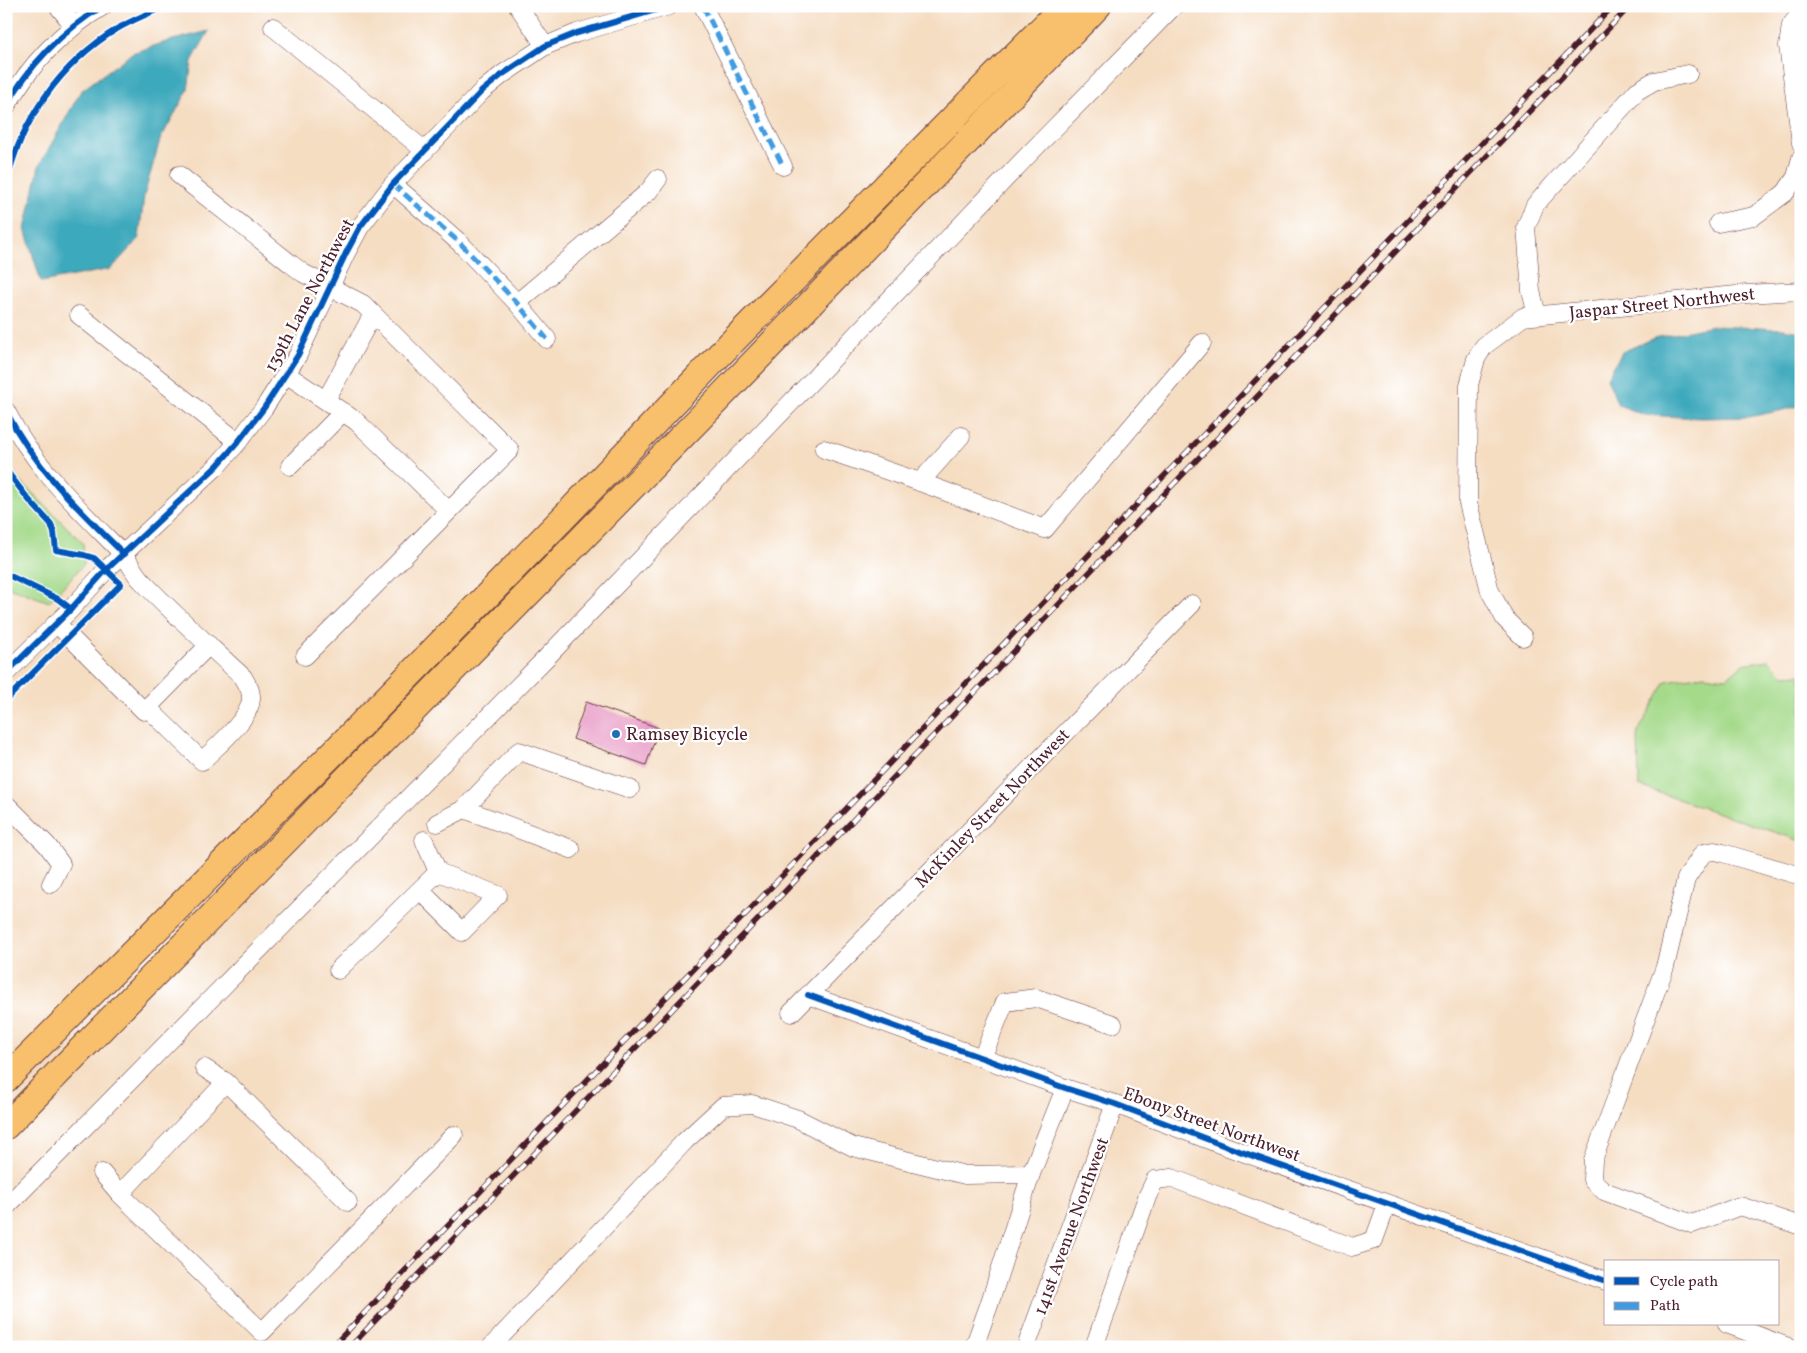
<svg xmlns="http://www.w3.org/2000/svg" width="1807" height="1353" font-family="Vollkorn,serif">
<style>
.green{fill:#a5da8b;stroke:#787c5b}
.water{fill:#3ca9bc;stroke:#436474}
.building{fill:#e99dc7}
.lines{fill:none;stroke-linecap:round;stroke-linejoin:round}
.minor-casing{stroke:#643c42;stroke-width:19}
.highway-casing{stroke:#643c42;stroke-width:28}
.minor{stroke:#fff;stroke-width:18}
.highway{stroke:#f8bf6c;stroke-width:26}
.rail-casing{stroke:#4a1f2b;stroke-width:5.5}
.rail{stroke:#fff;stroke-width:4;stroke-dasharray:11;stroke-linecap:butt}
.quiet{stroke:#409be1;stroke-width:5;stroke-dasharray:10 5;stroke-linecap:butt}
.cycleway-casing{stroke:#fff;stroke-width:9}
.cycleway{stroke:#0057b8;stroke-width:6}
.poi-dot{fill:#1f6fb2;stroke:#fff;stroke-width:2}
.labels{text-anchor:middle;stroke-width:4.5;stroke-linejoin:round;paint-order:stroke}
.street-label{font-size:18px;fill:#4a1f2b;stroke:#fff}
.poi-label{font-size:18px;fill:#4a1f2b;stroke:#fff;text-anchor:start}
</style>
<rect width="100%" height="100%" fill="#fff"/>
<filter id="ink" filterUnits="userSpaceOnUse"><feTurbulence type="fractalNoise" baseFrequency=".02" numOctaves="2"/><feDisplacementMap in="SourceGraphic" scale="10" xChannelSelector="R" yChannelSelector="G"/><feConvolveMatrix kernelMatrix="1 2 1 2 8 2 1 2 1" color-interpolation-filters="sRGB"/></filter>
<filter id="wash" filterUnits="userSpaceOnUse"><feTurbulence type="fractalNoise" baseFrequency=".0096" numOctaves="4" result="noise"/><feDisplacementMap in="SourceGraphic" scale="20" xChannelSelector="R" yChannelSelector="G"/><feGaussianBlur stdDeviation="1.12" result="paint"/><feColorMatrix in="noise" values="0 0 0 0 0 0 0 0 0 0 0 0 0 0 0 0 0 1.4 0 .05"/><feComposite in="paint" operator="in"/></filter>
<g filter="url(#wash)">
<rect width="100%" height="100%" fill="#f5ddc2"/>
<!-- green -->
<g class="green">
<polygon points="6,467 83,543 84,564 49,602 6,586"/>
<polygon points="1769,660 1784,675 1801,674 1801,841 1639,786 1638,732 1666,681 1704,675 1727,678 1743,664"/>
</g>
<!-- water -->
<g class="water">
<polygon points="209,31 192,61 188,90 160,140 144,196 139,238 111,269 41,282 25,229 39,166 81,91 132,53 169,41"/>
<polygon points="1713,326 1783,329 1801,332 1801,405 1784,410 1749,417 1700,418 1644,415 1618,405 1607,378 1622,352 1654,338"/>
</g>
<g id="blocks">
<!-- building -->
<polygon class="building" points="586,702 659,728 646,765 573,739"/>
</g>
</g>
<g filter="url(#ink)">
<use href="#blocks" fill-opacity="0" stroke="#643c42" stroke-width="1"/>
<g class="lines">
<defs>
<g id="minor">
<polyline points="58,6 74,26"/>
<polyline points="518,6 545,46"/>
<polyline points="703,6 783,166"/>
<polyline points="1801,13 1791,25 1788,46 1801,143"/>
<polyline points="273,27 424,150"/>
<path d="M6,107C28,66 63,30 103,6"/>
<polyline points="179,175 291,264 303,273 363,304 510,450 449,511 356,421 286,374"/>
<polyline points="393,184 460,243 517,303 547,339"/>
<polyline points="1718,223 1754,216 1785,193 1796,177 1801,158"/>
<polyline points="517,303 648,192 658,179"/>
<polyline points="79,315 238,442"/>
<polyline points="1537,315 1531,291 1526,227 1535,205 1637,91 1654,81 1688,74"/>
<polyline points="326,400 373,314"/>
<path d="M6,411C34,467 78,508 121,552C129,560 133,572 141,580C173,614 209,645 243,677C247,684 252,691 251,699C250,719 216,747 202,761L148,708"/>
<polyline points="824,449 920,482 1045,529 1202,343"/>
<polyline points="290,466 343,412"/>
<polyline points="920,482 961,436"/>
<polyline points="56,623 144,711 209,645"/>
<polyline points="1523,637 1505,619 1490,591 1468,503 1469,385 1476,359 1484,346 1523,317 1746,294 1801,291"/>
<polyline points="305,656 449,511"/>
<polyline points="6,673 71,609 106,570 217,466 238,442 264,408 298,355 346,253 360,227 393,184 482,91 503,74 545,46 577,33 669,6"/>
<polyline points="6,804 47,845 61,864 51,884"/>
<polyline points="464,809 571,849"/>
<polyline points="437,823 464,809 519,751 630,789"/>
<polyline points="424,840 438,872"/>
<polyline points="1801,876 1723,853 1714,851 1703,853 1686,879 1665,967 1593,1160 1592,1180 1604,1191 1692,1224 1740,1206 1801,1226"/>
<polyline points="338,970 438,872 498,895 462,932 420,890"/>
<polyline points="808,995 1065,1088 1115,1104 1225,1146 1606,1281"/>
<polyline points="791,1013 1192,604"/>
<polyline points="982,1058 1005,1002 1036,998 1113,1024"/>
<polyline points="204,1068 226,1082 348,1202"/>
<polyline points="102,1173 120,1194 262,1332 454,1135"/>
<polyline points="120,1194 226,1082"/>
<polyline points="6,1207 548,656 1031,152 1174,6"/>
<polyline points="1727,1324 1788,1347"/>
<polyline points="491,1347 685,1141 723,1106 752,1104 798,1119 853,1147 965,1175 1031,1174"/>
<polyline points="974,1347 989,1305 1031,1174 1065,1088"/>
<polyline points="1026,1347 1115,1104"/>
<polyline points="1094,1347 1147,1197 1155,1180 1172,1178 1352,1247 1374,1240 1387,1204"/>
</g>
<g id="highway">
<polyline points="6,1079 332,754 569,512 728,346 1064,6"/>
<polyline points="6,1126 699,419 1098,6"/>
</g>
</defs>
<!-- minor casing -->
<use href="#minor" class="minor-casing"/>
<!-- highway casing -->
<use href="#highway" class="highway-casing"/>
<!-- minor -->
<use href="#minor" class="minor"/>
<!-- highway -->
<use href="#highway" class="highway"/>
<defs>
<g id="rail">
<polyline points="332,1347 1613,6"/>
<polyline points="350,1347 1630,6"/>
</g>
</defs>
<!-- rail casing -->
<use href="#rail" class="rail-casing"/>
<!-- rail -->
<use href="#rail" class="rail"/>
<!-- quiet -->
<g class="quiet">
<polyline points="703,6 783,166"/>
<polyline points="393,184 460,243 517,303 547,339"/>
</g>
<defs>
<g id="cycleway">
<path d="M6,107C28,66 63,30 103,6"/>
<path d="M6,186C19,122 61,63 117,29C132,20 149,13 166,6"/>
<path d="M6,411C34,467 79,510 124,554"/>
<polyline points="6,470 29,500 51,524 54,533 56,550 84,555 94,558 121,584 6,700"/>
<polyline points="6,574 58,599 71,609"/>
<polyline points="6,673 71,609 106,570 217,466 238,442 264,408 298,355 346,253 360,227 393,184 482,91 503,74 545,46 577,33 669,6"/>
<polyline points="808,995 1065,1088 1115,1104 1225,1146 1606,1281"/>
</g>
</defs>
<!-- cycleway casing -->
<use href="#cycleway" class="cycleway-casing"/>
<!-- cycleway -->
<use href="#cycleway" class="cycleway"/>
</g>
</g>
<!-- markers -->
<circle class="poi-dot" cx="616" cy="734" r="5"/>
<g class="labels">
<!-- street labels -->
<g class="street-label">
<text transform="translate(309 295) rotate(-62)" y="6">139th Lane Northwest</text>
<text transform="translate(1662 303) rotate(-6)" y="6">Jaspar Street Northwest</text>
<text transform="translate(992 808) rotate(-46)" y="6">McKinley Street Northwest</text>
<text transform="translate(1212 1124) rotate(20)" y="6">Ebony Street Northwest</text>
<text transform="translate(1071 1226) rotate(-70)" y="6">141st Avenue Northwest</text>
</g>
<!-- poi labels -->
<g class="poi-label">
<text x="626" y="740">Ramsey Bicycle</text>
</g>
</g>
<!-- margin -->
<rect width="1807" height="1353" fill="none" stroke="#fff" stroke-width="25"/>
<!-- legend -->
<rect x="1604" y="1260" width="175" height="65" fill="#ffffff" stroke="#b7a5aa"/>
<rect x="1614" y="1277" width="25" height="8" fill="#0057b8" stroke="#b7a5aa"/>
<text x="1650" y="1286" font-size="15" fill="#4a1f2b">Cycle path</text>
<rect x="1614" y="1302" width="25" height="8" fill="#409be1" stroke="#b7a5aa"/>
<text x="1650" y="1310" font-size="15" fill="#4a1f2b">Path</text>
</svg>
